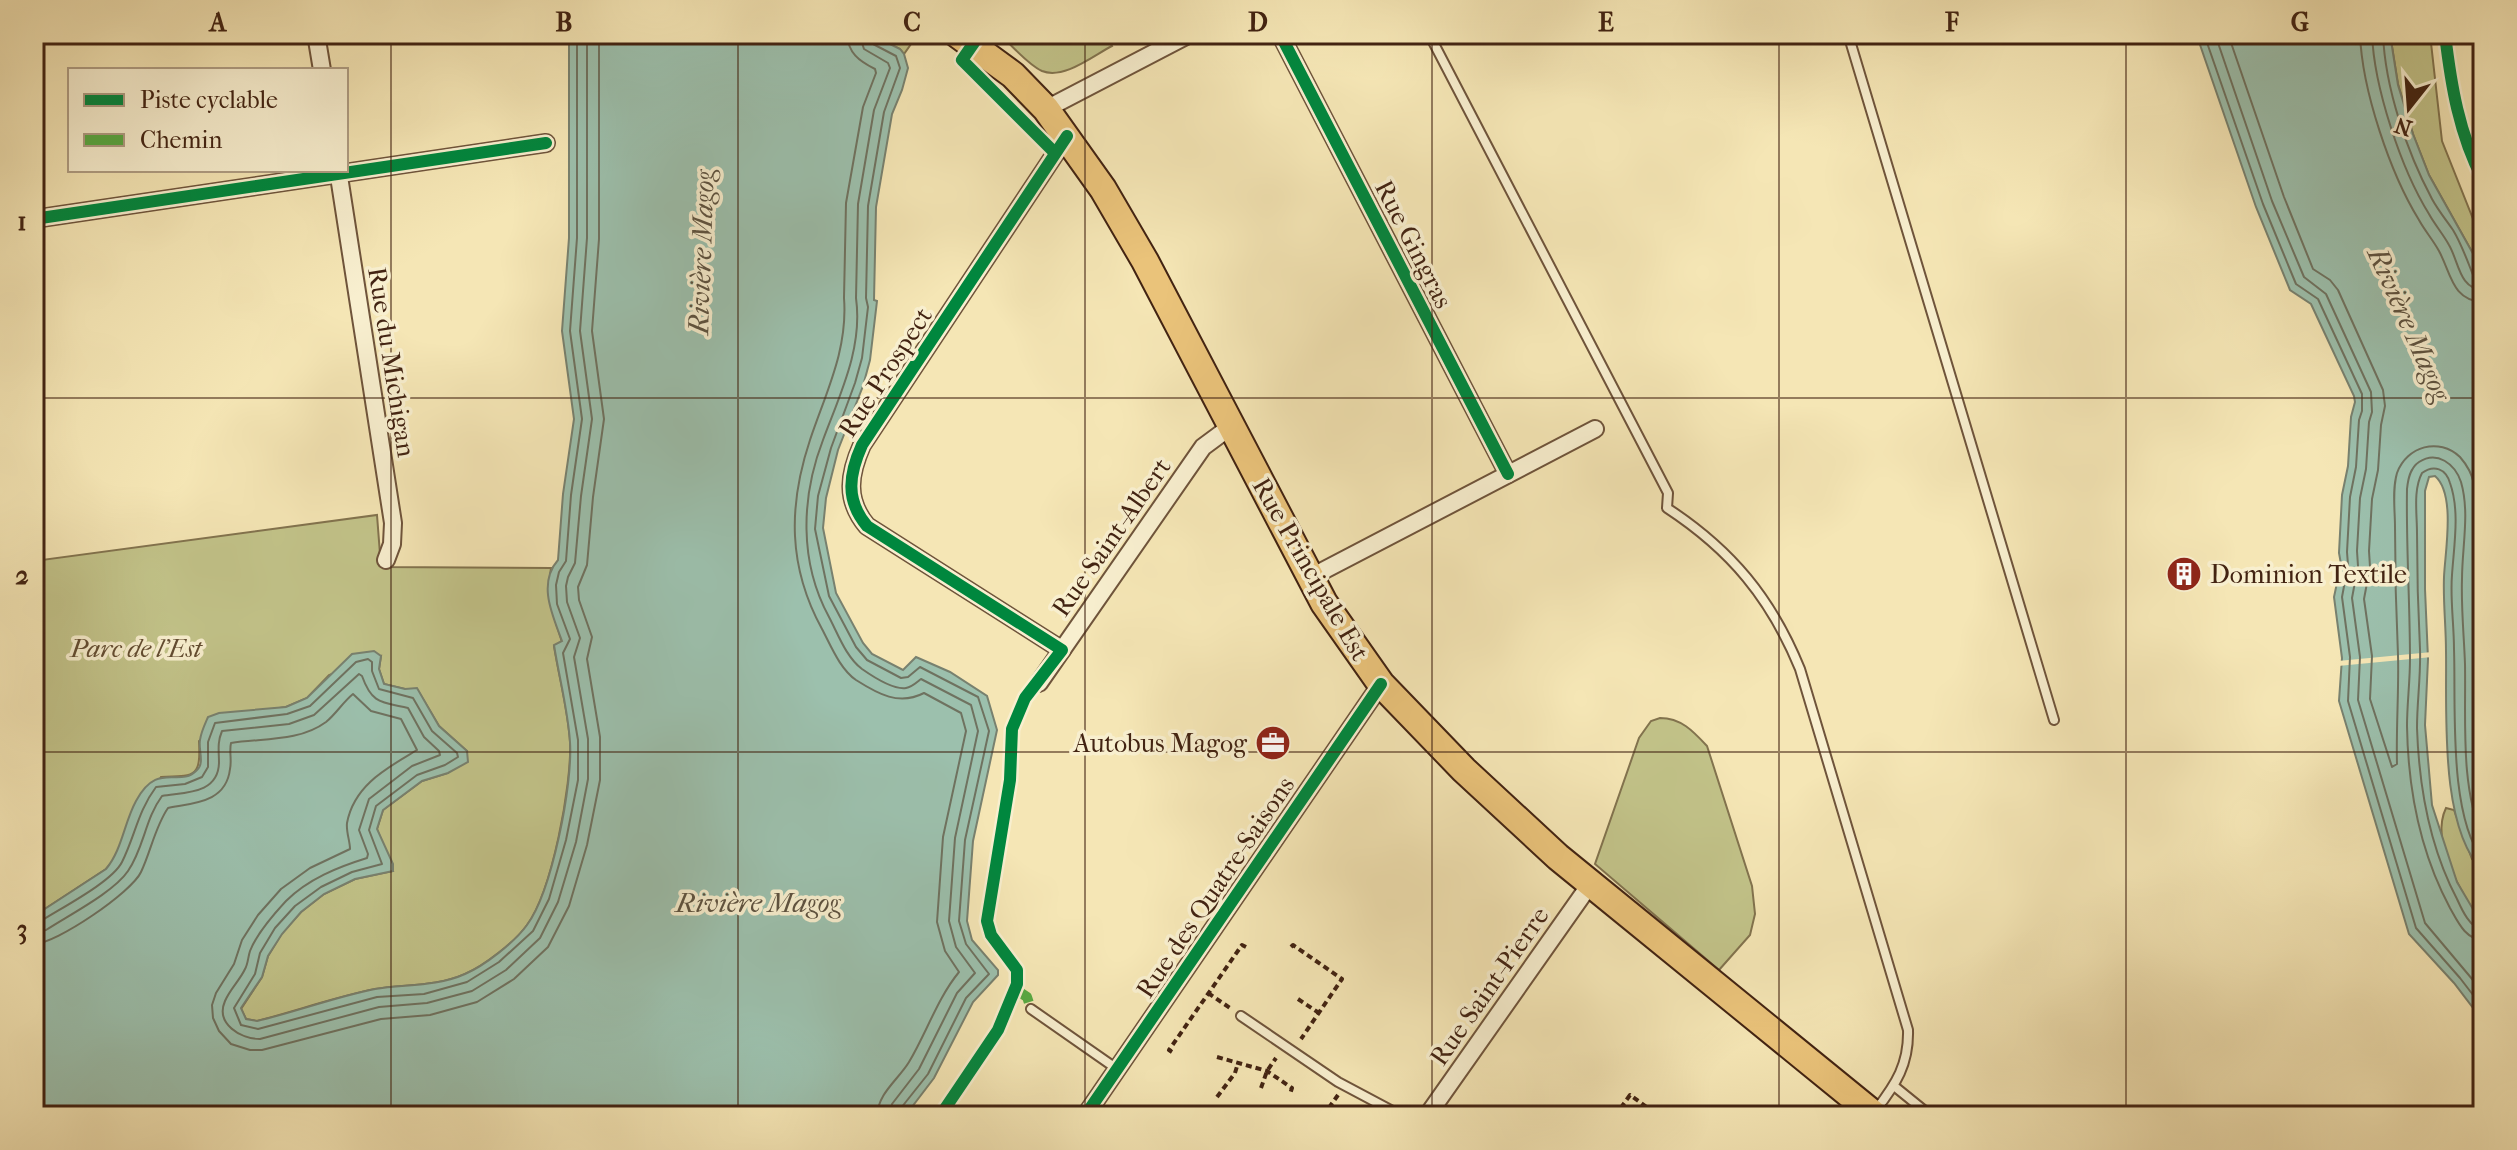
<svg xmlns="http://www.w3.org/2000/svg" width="2517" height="1150" font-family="'IM FELL French Canon',serif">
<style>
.green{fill:#c2c389;stroke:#82734e;stroke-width:2}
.water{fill:#9cc0ad;stroke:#78816f;stroke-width:2}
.pier{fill:#f5e6b5}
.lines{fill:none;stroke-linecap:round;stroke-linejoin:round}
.shore{stroke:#6f7260;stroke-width:2}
.lane-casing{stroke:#6f543b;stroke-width:12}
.street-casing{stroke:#6f543b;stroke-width:20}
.primary-casing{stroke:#422312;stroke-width:30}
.path{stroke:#422312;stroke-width:4;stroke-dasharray:6 4;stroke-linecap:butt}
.lane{stroke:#f8efcf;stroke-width:8}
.street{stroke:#f8efcf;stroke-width:16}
.primary{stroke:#eac37a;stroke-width:26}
.quiet{stroke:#56aa42;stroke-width:10;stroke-dasharray:20 10;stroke-linecap:butt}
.cycleway-casing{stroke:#f8efcf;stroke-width:17}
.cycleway{stroke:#00873e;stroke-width:12}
.grid{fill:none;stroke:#422312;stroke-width:2;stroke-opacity:0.55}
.labels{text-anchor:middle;stroke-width:7;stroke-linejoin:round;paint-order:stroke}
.street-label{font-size:26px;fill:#422312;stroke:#f8efcf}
.poi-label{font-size:26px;fill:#422312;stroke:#f8efcf;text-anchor:start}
.park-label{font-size:26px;font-style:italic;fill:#624b30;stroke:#f8efcf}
.water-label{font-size:28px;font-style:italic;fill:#5d5240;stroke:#f8efcf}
.neatline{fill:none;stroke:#422312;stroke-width:3}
.grid-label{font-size:26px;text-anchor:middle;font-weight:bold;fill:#422312}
</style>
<rect width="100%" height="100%" fill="#f5e6b5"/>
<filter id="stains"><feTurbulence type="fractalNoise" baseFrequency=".0025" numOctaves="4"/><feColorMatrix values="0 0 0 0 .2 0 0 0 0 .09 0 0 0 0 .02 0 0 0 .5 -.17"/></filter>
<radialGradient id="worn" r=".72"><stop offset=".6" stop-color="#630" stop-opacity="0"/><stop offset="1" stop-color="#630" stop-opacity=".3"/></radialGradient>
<!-- green -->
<g class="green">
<polygon points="453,34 523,34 453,41"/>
<polygon points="870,34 918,34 904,54 900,49"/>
<path d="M999,34H1105L1112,46C1094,55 1064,80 1042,71C1027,64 1012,45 999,34Z"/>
<polygon points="2390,34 2430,34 2442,141 2483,244 2483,287 2476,259 2429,175 2413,134 2398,84"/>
<path d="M377,515L381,567L551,568C546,596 553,615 562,642L554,646C559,677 568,710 570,742C572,784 552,892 527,925C515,942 484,966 465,974C436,987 405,984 375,989C335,997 296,1011 257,1021L246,1019L241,1009L262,977L268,956L282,933L301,912L324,894L355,879L393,871L377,829L383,810L422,781L448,773L467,751L439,726L417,689H405L384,684L379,669L381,656L329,675L307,698L286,707L266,710L199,741C201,778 195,776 161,777L114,860L106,869L34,916V561Z"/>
<path d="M1660,718C1681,718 1693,731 1707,746L1752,886L1755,914L1750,935L1719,970L1595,864L1639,738L1651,721Z"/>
<path d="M2446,808L2454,810L2472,859L2483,871V926C2464,897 2429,843 2446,808Z"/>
</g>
<!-- water -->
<g class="water">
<path d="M569,34H870L900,49L904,54L908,68L902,90L892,114L876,207L874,300L877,301L870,360L863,386L838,450L826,498L823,528L836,593L863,643L872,654L903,670L916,657L950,672L987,696L997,730L973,841L967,921L972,940L998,970V975L973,1002L934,1078L905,1116H34V916L106,869C122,850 124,823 136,801C158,760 179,789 197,770C205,763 198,749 200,740C201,732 205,724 208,717L219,713L286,707L307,698L352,654L374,651L381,656L379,669L384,684L405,689L417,688L439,726L467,751L468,762L448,773L422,781L383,810L377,829L393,864V871L355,879L324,894L301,912L282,934L268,956L262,977L241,1008L246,1019L257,1021C296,1012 335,997 375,989C405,984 436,987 465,974C484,966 515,942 527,925C552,891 573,784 570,742C568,710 559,677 554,645L562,641C553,616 537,584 558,560L563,494L574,419L562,331L569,238Z"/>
<path d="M2194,34H2390L2398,85L2413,134L2429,175L2476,259L2483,287V871C2439,828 2447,710 2446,651C2446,626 2443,602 2444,577C2445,552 2456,494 2435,476L2429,477L2425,491V589L2428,659L2425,725L2432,805L2457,882L2483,926V1021L2454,983L2409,934L2339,701L2342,658L2334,597L2341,564L2339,553L2342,495L2348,466L2351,417L2355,402L2354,396L2311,304L2290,290L2256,207L2198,39Z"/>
</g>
<!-- pier -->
<polygon class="pier" points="2432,652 2432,657 2338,666 2338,661"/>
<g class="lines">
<!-- shore -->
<g class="shore">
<path d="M847,34C848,53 859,61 875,69L876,73L863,107L846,203L844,298C848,350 826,392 810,440C788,506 788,567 822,629C831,646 840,669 856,680C878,694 899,706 924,693L961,713L966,731L943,837L937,922L945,951L959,972C937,999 927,1032 909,1062C898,1080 878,1093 877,1116"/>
<path d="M859,34L864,49L888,63L890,68L874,110L858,204L856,298C863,348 840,394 823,440C801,497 799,562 829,617C838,634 846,657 862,669C872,676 893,690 906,688C912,687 917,682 921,679L971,705L978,731L955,838L949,921L956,947L975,973L957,993L919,1069L892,1104L890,1116"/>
<polyline points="870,34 873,44 896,56 900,68 884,112 868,206 866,298 868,307 862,358 855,383 831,448 818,496 815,529 829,596 856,647 867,660 901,678 908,677 920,667 978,697 989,731 965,840 959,921 966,944 989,974 966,998 928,1074 901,1108 900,1116"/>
<polyline points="2204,34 2263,204 2296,284 2318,299 2362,394 2362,411 2359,420 2356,467 2350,497 2347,552 2348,565 2342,597 2350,657 2348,701 2416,928 2460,978 2483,1008"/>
<polyline points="2215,34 2272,201 2304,277 2326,294 2371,392 2372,412 2369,422 2366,469 2360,498 2357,551 2358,566 2352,598 2360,657 2358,700 2425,923 2483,992"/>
<path d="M2228,34L2284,197L2313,269L2330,280L2338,290L2383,390L2385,406L2381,425L2378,470L2372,499L2369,551L2370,567L2364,599L2372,656L2370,699L2392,767L2397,764C2396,727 2399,691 2398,655C2396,612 2395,570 2395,527C2395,510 2392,490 2397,473C2407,446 2439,437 2460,457C2467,465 2472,474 2474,484C2479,517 2474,548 2474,581C2474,603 2476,625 2476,647C2477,698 2478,748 2483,799"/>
<path d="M2360,34C2362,90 2390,173 2419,220C2425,231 2433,240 2439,251C2451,273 2452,301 2483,302"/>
<path d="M2372,34C2374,87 2401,169 2429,214C2435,225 2443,234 2449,245C2459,262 2459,289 2483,290"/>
<path d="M2383,34C2385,88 2407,152 2432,199C2438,210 2446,220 2453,230C2462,245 2467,260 2473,275L2483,280"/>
<path d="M2483,839C2460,786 2466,721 2465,664C2464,636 2461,607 2462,579C2462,547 2470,513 2461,482C2455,464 2437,450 2419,462C2410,468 2408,479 2407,489C2406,546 2410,603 2410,659C2410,682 2407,704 2407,726C2408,789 2420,852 2450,908C2458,922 2465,939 2483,940"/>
<path d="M2483,860C2448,815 2456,705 2454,649C2454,624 2450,599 2452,575C2454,545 2460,511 2450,483C2446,469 2434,464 2422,473C2413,490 2417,513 2417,533C2417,571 2418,610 2420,649C2421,675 2417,701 2417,728C2419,787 2429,846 2457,899C2462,910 2470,928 2483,930"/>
<path d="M34,922L41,921C61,908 112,882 122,862C135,836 138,811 156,787L185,784L202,777L208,767V742L215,723L287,714L310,706L356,662L368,659L372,662V671L379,689L413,698L432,731L457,753L458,757L445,765L417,775L376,806L369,830L382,864L352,872L321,887L295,906L275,928L260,953L255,974L234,1008L241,1025L258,1029L377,997L424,994L467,982L499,962L533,931L549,899L566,840L578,780V740L563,653L570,639L557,604L556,585L559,572L566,561L571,495L582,419L570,331L577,238V34"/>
<path d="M34,932L46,930C69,915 114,892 128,871C144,848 145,819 162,796C183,792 218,795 219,763C219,751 217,743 222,731L289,724L314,715L359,674L362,676C372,704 381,702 408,708L424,737L439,751L440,755L412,766L369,799L359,830L368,854L367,858C338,867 308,879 286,901C273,915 257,933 250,951C248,957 248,964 245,969C240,980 230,989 225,1001C215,1024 241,1039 260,1039L379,1007L427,1003L472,991L506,970L540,938L558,902L576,842L588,779V739L574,657L580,638L567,602L566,586L568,577L575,563L581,496L592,419L580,331L587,238V34"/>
<path d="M34,944C56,944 132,892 141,872C151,851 155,827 168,808C193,803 226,803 230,769C232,760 229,751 231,743C262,738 299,742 326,722C336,714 343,702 353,694L371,711L401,719L417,750C387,768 354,785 347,823C346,832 350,841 350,849L310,868L281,889L258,915L242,940L234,964L216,993L212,1005L213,1018L219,1031L231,1044L250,1050H262L381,1019L430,1015L477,1002L514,979L548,947L569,906L587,845L600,780V737L587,659L592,637L579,600L578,587L587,565L593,497L604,419L592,331L599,239V34"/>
</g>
<defs>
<g id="lane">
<path d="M1429,34L1668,493L1667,508C1731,550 1771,598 1800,669L1908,1030C1909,1064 1896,1084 1876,1110"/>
<polyline points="1848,34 2054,720"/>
<polyline points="1031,1009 1117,1069"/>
<polyline points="1241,1016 1338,1082 1402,1116"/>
<polyline points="1894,1086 1931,1116"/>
</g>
<g id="street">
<polyline points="316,34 322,70"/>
<polyline points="1280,34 1508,474"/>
<polyline points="1046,109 1190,34"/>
<polyline points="338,170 393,523 392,544 386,560"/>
<polyline points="34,219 546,143"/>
<polyline points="1311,577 1595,429"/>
<path d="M1062,650L867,526C845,500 849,474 862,445L1067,136"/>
<polyline points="1039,683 1203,447 1230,427"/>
<polyline points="1085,1116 1381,684"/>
<polyline points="1427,1116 1591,883"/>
</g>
<polyline id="primary" points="957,34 1013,75 1046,109 1103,189 1145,261 1324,603 1381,684 1464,770 1558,857 1876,1116"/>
</defs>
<!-- lane casing -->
<use href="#lane" class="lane-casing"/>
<!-- street casing -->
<use href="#street" class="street-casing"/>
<!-- primary casing -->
<use href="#primary" class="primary-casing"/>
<!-- path -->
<g class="path">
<polyline points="1291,947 1293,945 1342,979 1301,1039"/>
<polyline points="1208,993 1230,1008"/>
<polyline points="1298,999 1319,1013"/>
<polyline points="1172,1052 1169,1050 1242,945 1246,947"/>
<polyline points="1217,1057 1267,1071 1292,1088 1290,1094"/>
<polyline points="1261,1088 1267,1071 1276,1058"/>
<polyline points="1217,1097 1235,1073 1238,1063"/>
<polyline points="1165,1116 1166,1115"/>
<polyline points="1323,1116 1338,1095"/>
<polyline points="1615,1116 1630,1095 1659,1116"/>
</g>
<!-- lane -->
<use href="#lane" class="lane"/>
<!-- street -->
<use href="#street" class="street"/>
<!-- primary -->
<use href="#primary" class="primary"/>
<!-- quiet -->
<polyline class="quiet" points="1015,989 1027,997 1031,1009"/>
<defs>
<g id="cycleway">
<polyline points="980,34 962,60 1055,153"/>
<polyline points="1280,34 1508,474"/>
<path d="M2445,34C2451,85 2459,134 2483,180"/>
<polyline points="34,219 546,143"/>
<path d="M940,1116L998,1030L1017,984V970L991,935L987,921L1010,780L1012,729L1025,698L1062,650L867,526C845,500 849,474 862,445L1067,136"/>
<polyline points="1085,1116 1381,684"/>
</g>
</defs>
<!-- cycleway casing -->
<use href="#cycleway" class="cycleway-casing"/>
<!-- cycleway -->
<use href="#cycleway" class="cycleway"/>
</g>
<!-- grid -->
<path class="grid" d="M391,34V1116M738,34V1116M1085,34V1116M1432,34V1116M1779,34V1116M2126,34V1116M34,398H2483M34,752H2483"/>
<!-- icons -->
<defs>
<symbol id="building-disc" viewBox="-11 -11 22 22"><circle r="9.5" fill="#8f2418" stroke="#f8efcf"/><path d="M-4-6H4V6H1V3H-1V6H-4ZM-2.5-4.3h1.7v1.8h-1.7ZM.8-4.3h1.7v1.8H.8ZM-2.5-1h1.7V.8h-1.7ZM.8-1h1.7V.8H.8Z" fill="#fff"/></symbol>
<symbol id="office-disc" viewBox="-11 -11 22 22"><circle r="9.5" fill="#8f2418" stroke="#f8efcf"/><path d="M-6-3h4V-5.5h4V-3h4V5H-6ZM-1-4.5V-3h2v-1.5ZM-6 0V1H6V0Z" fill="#fff"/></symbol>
</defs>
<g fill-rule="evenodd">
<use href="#building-disc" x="2164" y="554" width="40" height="40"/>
<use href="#office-disc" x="1253" y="723" width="40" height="40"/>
</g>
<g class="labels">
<!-- street labels -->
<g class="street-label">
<text transform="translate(1414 244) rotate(63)" y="9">Rue Gingras</text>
<text transform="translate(392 362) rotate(81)" y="9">Rue du Michigan</text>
<text transform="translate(885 372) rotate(-57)" y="9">Rue Prospect</text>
<text transform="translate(1111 537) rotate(-55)" y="9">Rue Saint-Albert</text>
<text transform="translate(1311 569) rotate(60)" y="9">Rue Principale Est</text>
<text transform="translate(1215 887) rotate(-56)" y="9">Rue des Quatre-Saisons</text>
<text transform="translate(1489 986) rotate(-55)" y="9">Rue Saint-Pierre</text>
</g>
<!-- poi labels -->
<g class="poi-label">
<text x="2210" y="583">Dominion Textile</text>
<text x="1247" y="752" text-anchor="end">Autobus Magog</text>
</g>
<!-- park labels -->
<g class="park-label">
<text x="136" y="657">Parc de l'Est</text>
</g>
<!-- water labels -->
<g class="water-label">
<text transform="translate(701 252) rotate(-88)" y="10">Rivière Magog</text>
<text transform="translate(2410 324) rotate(66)" y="10">Rivière Magog</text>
<text x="758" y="912">Rivière Magog</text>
</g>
</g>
<!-- margin -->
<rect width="2517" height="1150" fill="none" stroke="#f5e6b5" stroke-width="88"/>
<!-- legend -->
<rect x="68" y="68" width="280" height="104" fill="#f8efcf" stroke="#af9d83" stroke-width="2"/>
<rect x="84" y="94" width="40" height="12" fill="#00873e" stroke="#af9d83" stroke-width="2"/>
<text x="140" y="108" font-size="24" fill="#422312">Piste cyclable</text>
<rect x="84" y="134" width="40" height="12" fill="#56aa42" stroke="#af9d83" stroke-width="2"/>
<text x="140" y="148" font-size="24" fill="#422312">Chemin</text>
<!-- north arrow -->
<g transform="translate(2409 108) rotate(197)" stroke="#f8efcf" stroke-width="6" paint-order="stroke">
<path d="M0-6L14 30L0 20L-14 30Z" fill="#422312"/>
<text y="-12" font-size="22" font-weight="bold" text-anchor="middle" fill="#422312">N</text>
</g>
<rect x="44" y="44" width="2429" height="1062" class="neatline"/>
<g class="grid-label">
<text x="218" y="31">A</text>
<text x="564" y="31">B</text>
<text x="912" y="31">C</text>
<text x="1258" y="31">D</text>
<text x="1606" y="31">E</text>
<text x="1952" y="31">F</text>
<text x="2300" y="31">G</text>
<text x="22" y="230">1</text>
<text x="22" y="584">2</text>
<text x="22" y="938">3</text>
</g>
<rect width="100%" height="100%" filter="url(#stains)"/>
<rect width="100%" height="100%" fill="url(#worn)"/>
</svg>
